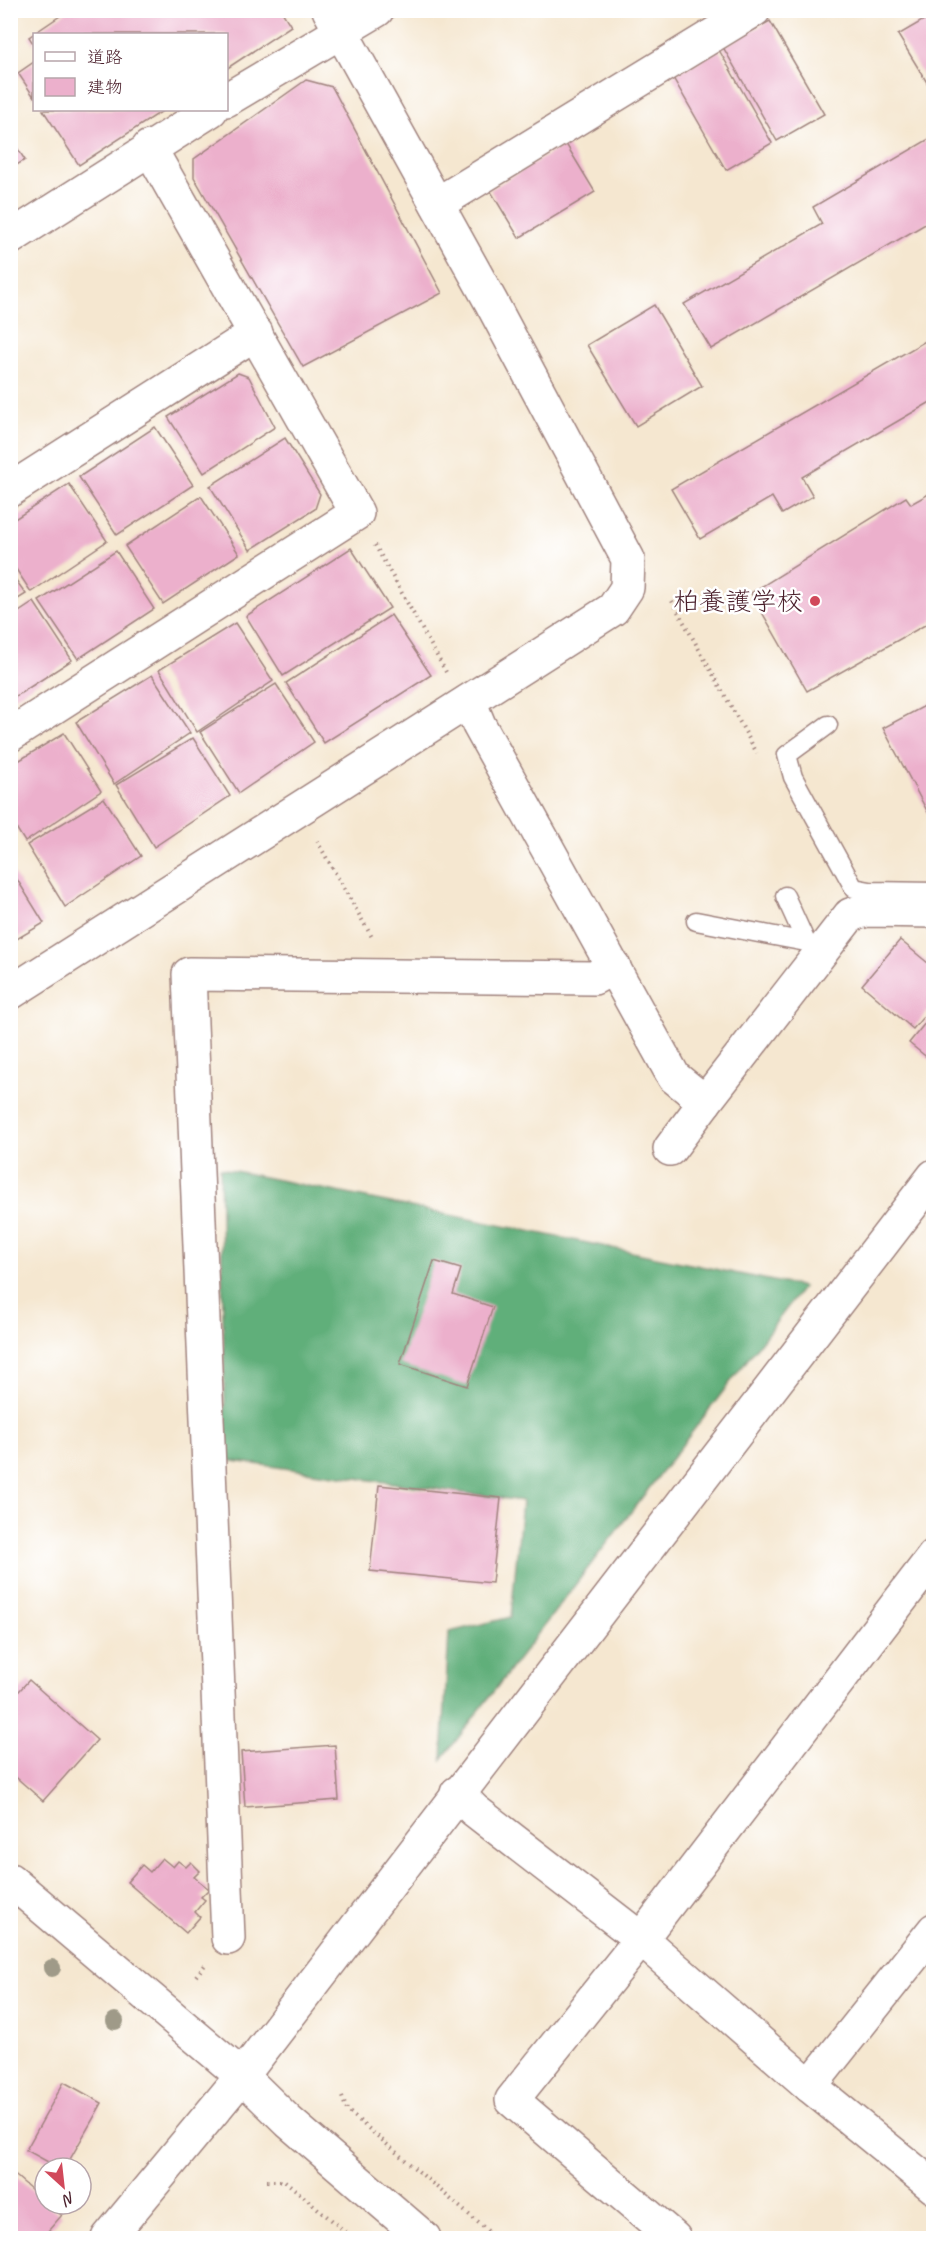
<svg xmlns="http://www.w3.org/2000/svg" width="944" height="2249" font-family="Caveat,'Klee One',sans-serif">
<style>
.forest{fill:#60af7a;stroke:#556752;stroke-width:1.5}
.building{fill:#ecb0cc}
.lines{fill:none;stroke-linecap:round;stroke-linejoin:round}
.service-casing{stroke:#a0837e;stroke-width:21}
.minor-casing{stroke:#a0837e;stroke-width:36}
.tertiary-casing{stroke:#a0837e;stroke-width:36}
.path{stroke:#a0837e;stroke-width:4;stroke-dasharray:1.5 4.5;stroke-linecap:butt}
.service{stroke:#fff;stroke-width:18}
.minor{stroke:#fff;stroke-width:33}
.tertiary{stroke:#fff;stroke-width:33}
.tree{fill:#9f9a88}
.poi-dot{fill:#d1495b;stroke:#fff;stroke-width:2}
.labels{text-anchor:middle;stroke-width:5;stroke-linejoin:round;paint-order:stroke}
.poi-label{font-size:26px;fill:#4a1f2b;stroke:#fff;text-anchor:end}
</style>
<rect width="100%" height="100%" fill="#fff"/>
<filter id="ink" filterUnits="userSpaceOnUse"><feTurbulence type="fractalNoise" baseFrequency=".0167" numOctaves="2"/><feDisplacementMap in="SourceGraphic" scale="12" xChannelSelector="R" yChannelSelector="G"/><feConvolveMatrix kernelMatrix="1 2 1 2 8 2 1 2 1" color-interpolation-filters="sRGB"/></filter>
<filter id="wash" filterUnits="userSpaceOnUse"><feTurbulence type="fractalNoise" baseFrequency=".008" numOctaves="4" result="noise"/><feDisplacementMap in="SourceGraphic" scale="24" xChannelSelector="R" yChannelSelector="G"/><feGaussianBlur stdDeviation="1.35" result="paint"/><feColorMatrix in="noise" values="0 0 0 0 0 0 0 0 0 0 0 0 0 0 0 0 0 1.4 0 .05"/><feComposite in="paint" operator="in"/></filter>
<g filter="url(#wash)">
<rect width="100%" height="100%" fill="#f5e7d0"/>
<!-- forest -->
<polygon class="forest" points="220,1168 803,1287 442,1759 449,1632 511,1617 522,1501 226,1460"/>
<g id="blocks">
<!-- building -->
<g class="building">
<polygon points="69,10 281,10 291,26 226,69 226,34 34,34 34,45 29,37"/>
<polygon points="934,14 934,94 898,35"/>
<polygon points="770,21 824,114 777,141 723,47"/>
<polygon points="719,50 772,143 726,170 672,76"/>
<polygon points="34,62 34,97 18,73"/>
<polygon points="306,80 332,87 442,293 303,367 194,177 194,159"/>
<polygon points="43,110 164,110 79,165"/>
<polygon points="934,136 934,219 711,349 684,304 822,224 813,207"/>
<polygon points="10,137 25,160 10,169"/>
<polygon points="566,144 595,192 519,238 490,190"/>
<polygon points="654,305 702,386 636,426 587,345"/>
<polygon points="934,336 934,400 802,477 813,496 782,514 772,497 700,539 671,489"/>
<polygon points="238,373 249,377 275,427 204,473 168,417"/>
<polygon points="155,427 193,485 117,535 79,477"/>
<polygon points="285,438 320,494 315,509 250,550 210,486"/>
<polygon points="69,484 107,541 31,592 10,560 10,522"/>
<polygon points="934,491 934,620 807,691 751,593 906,497 911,504"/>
<polygon points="201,496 239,554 163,604 125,546"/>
<polygon points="351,548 390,608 283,676 246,616"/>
<polygon points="116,551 154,609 78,659 39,601"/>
<polygon points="10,572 26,594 10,604"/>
<polygon points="34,602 72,660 10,700 10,618"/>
<polygon points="391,615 431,675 324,743 286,683"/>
<polygon points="235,623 273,681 197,732 159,670"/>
<polygon points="152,675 190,733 114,784 76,722"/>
<polygon points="276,684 314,742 239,793 200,732"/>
<polygon points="934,701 934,824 883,728"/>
<polygon points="64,733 101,791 25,842 10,818 10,766"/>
<polygon points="193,738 230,796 154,847 116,785"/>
<polygon points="104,798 141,856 65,907 27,845"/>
<polygon points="10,868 44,923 10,943"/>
<polygon points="900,940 934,968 934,1004 913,1029 862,985"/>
<polygon points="934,1012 934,1063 909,1043"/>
<polygon points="434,1261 461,1269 453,1294 493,1307 467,1386 400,1364"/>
<polygon points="379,1485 501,1498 492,1583 370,1571"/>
<polygon points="29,1680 97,1740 43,1801 10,1772 10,1701"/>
<polygon points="335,1745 339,1800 245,1807 241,1752"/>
<polygon points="162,1858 173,1867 178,1861 186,1867 191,1862 200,1871 194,1877 209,1889 201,1897 205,1900 195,1912 200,1917 186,1933 127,1882 142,1865 150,1872"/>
<polygon points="64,2082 102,2103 65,2168 59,2168 26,2150"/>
<polygon points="10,2171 45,2201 45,2204 62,2215 42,2238 16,2238 10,2234"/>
</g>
</g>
</g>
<g filter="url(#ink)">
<use href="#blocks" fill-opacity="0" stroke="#a0837e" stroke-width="1.5"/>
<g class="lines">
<defs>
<g id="service">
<polyline points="828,725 787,755 793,777 854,888 870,891 934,892"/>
<polyline points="785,896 806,942 812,946"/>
<polyline points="696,921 806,942"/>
</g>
<g id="minor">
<polyline points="226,100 377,10"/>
<polyline points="437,204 754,10"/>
<polyline points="10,238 211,110"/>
<polyline points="10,490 256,333"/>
<polyline points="469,701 479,725 674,1077 705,1102 850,915 866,910 934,911"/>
<polyline points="10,735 357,513 149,147"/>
<polyline points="10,993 613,609 627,588 628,559 491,302 329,10"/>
<polyline points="670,1149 705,1102"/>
<polyline points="457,1793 474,1810 641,1939 810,2086 934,2187"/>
<polyline points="228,1938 189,974 594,978 614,967"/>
<polyline points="242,2076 934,1176"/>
<polyline points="810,2086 934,1930"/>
<polyline points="674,2238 512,2100 641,1939 934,1556"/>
</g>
<g id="tertiary">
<polyline points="10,1880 242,2076 289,2122 424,2238"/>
<polyline points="108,2238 242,2076"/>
</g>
</defs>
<!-- service casing -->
<use href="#service" class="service-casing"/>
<!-- minor casing -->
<use href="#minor" class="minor-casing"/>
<!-- tertiary casing -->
<use href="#tertiary" class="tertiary-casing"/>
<!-- path -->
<g class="path">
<polyline points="375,545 446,672"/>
<polyline points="672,601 757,753"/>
<polyline points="317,841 373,939"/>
<polyline points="196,1976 205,1965"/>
<polyline points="342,2097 347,2110 496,2238"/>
<polyline points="267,2181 285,2181 353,2238"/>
</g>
<!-- service -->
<use href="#service" class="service"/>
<!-- minor -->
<use href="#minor" class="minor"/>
<!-- tertiary -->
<use href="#tertiary" class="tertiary"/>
</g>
<!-- trees -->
<g class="tree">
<circle cx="52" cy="1968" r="9"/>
<circle cx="115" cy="2021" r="9"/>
</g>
</g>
<!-- markers -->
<circle class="poi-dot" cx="815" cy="601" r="6"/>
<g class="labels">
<!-- poi labels -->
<g class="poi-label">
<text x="803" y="610">柏養護学校</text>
</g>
</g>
<!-- margin -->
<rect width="944" height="2249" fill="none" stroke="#fff" stroke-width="36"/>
<!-- legend -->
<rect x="33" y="33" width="195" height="78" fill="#ffffff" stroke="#b7a5aa" stroke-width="1.5"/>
<rect x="45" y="52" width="30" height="9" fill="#ffffff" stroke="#b7a5aa" stroke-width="1.5"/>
<text x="87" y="63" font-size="18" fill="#4a1f2b">道路</text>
<rect x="45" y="78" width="30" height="18" fill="#ecb0cc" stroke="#b7a5aa" stroke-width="1.5"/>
<text x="87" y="93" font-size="18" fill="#4a1f2b">建物</text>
<!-- north arrow -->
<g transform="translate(63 2186) rotate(153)"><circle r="28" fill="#ffffff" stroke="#b7a5aa" stroke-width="1.5"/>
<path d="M0-4.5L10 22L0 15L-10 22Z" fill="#d1495b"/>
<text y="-9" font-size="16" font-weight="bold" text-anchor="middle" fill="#4a1f2b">N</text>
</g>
</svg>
